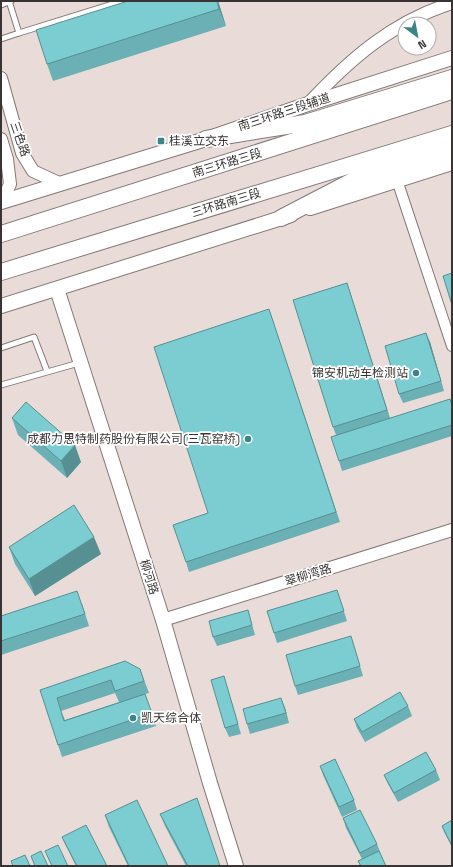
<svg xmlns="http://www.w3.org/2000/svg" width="453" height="867" font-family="'Space Grotesk','Noto Sans SC',sans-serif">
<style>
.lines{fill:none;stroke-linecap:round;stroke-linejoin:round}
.service-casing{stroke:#847876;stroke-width:7}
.minor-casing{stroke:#847876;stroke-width:12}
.tertiary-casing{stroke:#847876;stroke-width:14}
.secondary-casing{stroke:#847876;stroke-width:16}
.trunk-casing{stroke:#847876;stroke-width:18}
.service{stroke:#fff;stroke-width:5}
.minor{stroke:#fff;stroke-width:10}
.tertiary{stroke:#fff;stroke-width:12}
.secondary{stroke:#fff;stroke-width:14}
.trunk{stroke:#fff;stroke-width:16}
.wall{fill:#6ab0b4;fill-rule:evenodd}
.shaded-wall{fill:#569092}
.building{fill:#7bcdd1;stroke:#569092}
.poi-dot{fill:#3c8488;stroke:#fff;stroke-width:1.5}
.labels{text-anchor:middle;stroke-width:3.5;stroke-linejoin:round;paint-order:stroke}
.street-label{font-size:12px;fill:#393433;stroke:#fff}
.poi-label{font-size:12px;fill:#393433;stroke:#fff;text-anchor:start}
</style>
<rect width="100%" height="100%" fill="#e9dcd8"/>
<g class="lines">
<defs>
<g id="service">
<polyline points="1,5 11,1"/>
<polyline points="19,33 122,1"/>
<polyline points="1,39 19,33 9,1"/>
<polyline points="1,348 34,337 47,371"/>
<polyline points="1,385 79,363"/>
</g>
<polyline id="minor" points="397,180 452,346"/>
<g id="tertiary">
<polyline points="1,78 22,153 33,171 59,183"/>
<path d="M308,104C350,59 392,22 452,3"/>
<polyline points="1,139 7,159 10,184 2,202"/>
<polyline points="163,620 452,530"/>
</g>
<g id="secondary">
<polyline points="1,202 206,139 308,104 452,58"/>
<polyline points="310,208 452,163"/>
<polyline points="57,289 163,620 210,783 236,866"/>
<polyline points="1,306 291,215"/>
</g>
<g id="trunk">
<polyline points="206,139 305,123 452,78"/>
<polyline points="281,218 360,177 452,148"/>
<polyline points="1,234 452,91"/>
<polyline points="1,272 452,134"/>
</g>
</defs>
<!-- service casing -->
<use href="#service" class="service-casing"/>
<!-- minor casing -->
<use href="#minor" class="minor-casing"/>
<!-- tertiary casing -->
<use href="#tertiary" class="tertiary-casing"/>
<!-- secondary casing -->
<use href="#secondary" class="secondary-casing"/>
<!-- trunk casing -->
<use href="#trunk" class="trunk-casing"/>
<!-- service -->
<use href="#service" class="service"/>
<!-- minor -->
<use href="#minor" class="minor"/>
<!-- tertiary -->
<use href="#tertiary" class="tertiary"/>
<!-- secondary -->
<use href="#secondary" class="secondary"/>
<!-- trunk -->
<use href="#trunk" class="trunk"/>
</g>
<!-- wall -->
<g class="wall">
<polygon points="218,1 226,26 53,81 47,64"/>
<polygon points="350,292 390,418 452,405 452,436 342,471 339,461 336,435 333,427"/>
<polygon points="269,309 340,522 189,572 186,562 208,513"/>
<polygon points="430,342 444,391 403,403 399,394"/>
<polygon points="12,418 81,462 67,478 18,435"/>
<polygon points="9,547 101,554 35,596 15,564"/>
<polygon points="340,599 347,621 277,643 274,633"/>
<polygon points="82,604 89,626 1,655 1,616"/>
<polygon points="248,610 255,635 217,646 213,637"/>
<polygon points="351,636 363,676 298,695 295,686"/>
<path d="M140,669L149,693L145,694L156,726L62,757L40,690ZM115,693L119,702L65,720L61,711Z"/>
<polygon points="227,686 241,734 229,737 225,728"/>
<polygon points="408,706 412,716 365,742 357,728 354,719"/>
<polygon points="285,708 289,723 250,734 247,724"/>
<polygon points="320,766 354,800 357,810 342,817 323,775"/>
<polygon points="436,770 440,780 398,802 388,784 384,775"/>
<polygon points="160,814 220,866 186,866 165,826"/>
<polygon points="105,815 168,866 128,866 109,827"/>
<polygon points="343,818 377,844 381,854 380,854 386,866 360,866 358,861 362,859 346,828"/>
<polygon points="452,820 452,847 444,832 442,826"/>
<polygon points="62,837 107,866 76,866 65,844"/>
</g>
<!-- shaded-wall -->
<g class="shaded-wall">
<polygon points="217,1 218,1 226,26 219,9"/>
<polygon points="347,283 350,292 390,419 387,410"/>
<polygon points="426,333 430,342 444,391 441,381"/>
<polygon points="75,445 81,462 67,478 61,461"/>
<polygon points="94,537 101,554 35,596 29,579"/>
<polygon points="281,698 285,708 289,723 286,713"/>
</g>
<!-- building -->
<g class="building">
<polygon points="128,1 217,1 219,9 47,64 36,30"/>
<polygon points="452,273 452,305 443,276"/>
<polygon points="347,283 387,410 333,427 293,300"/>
<polygon points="269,309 336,512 186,562 173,525 208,513 154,347"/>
<polygon points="426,333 441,381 399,394 385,346"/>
<polygon points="450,399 452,405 452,425 339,461 331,437"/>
<polygon points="26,402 75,445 61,461 12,418"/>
<polygon points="74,505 94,537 29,579 9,547"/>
<polygon points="337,590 344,611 274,633 267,611"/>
<polygon points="77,591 85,614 1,641 1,616"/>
<polygon points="248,610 252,625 213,637 209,621"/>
<polygon points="351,636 360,666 295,686 286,655"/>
<polygon points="125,661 140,669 144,681 115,691 111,680 57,698 64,721 145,694 152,713 58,745 40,690"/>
<polygon points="224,676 238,724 225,728 211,680"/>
<polygon points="400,692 408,706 362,732 354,719"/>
<polygon points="281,698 286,713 247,724 243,709"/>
<polygon points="426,752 436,770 394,793 384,775"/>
<polygon points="335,759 354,800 339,807 320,766"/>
<polygon points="197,798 220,866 188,866 160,814"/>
<polygon points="137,800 168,866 129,866 105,815"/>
<polygon points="360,810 377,844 360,853 343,818"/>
<polygon points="452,820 452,846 442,826"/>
<polygon points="86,825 107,866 77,866 62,837"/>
<polygon points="58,845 68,866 52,866 45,851"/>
<polygon points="41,851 48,866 35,866 31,856"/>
<polygon points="379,851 386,866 361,866 358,861"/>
<polygon points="25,855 30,866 13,866 11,861"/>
</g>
<!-- markers -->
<g class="poi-dot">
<rect x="157" y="137" width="8" height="8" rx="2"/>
<circle cx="416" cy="373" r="4"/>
<circle cx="248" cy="439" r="4"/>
<circle cx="133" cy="718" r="4"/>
</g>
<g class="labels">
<!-- street labels -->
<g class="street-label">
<text transform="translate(284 112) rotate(-18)" y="4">南三环路三段辅道</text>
<text transform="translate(20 139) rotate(71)" y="4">三色路</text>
<text transform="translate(227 163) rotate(-17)" y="4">南三环路三段</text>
<text transform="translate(226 203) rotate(-17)" y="4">三环路南三段</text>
<text transform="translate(308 575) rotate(-17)" y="4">翠柳湾路</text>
<text transform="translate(149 577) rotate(72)" y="4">柳河路</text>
</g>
<!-- poi labels -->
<g class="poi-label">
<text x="169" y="145">桂溪立交东</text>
<text x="408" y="377" text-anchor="end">锦安机动车检测站</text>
<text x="240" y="443" text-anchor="end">成都力思特制药股份有限公司(三瓦窑桥)</text>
<text x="141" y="722">凯天综合体</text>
</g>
</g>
<!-- border -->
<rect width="453" height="867" fill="none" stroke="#393433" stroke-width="4"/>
<!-- north arrow -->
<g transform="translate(417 36) rotate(148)"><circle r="19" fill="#ffffff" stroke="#b0aead"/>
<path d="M0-3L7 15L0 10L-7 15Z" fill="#3c8488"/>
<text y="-6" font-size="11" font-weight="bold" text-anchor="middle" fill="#393433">N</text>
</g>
</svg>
